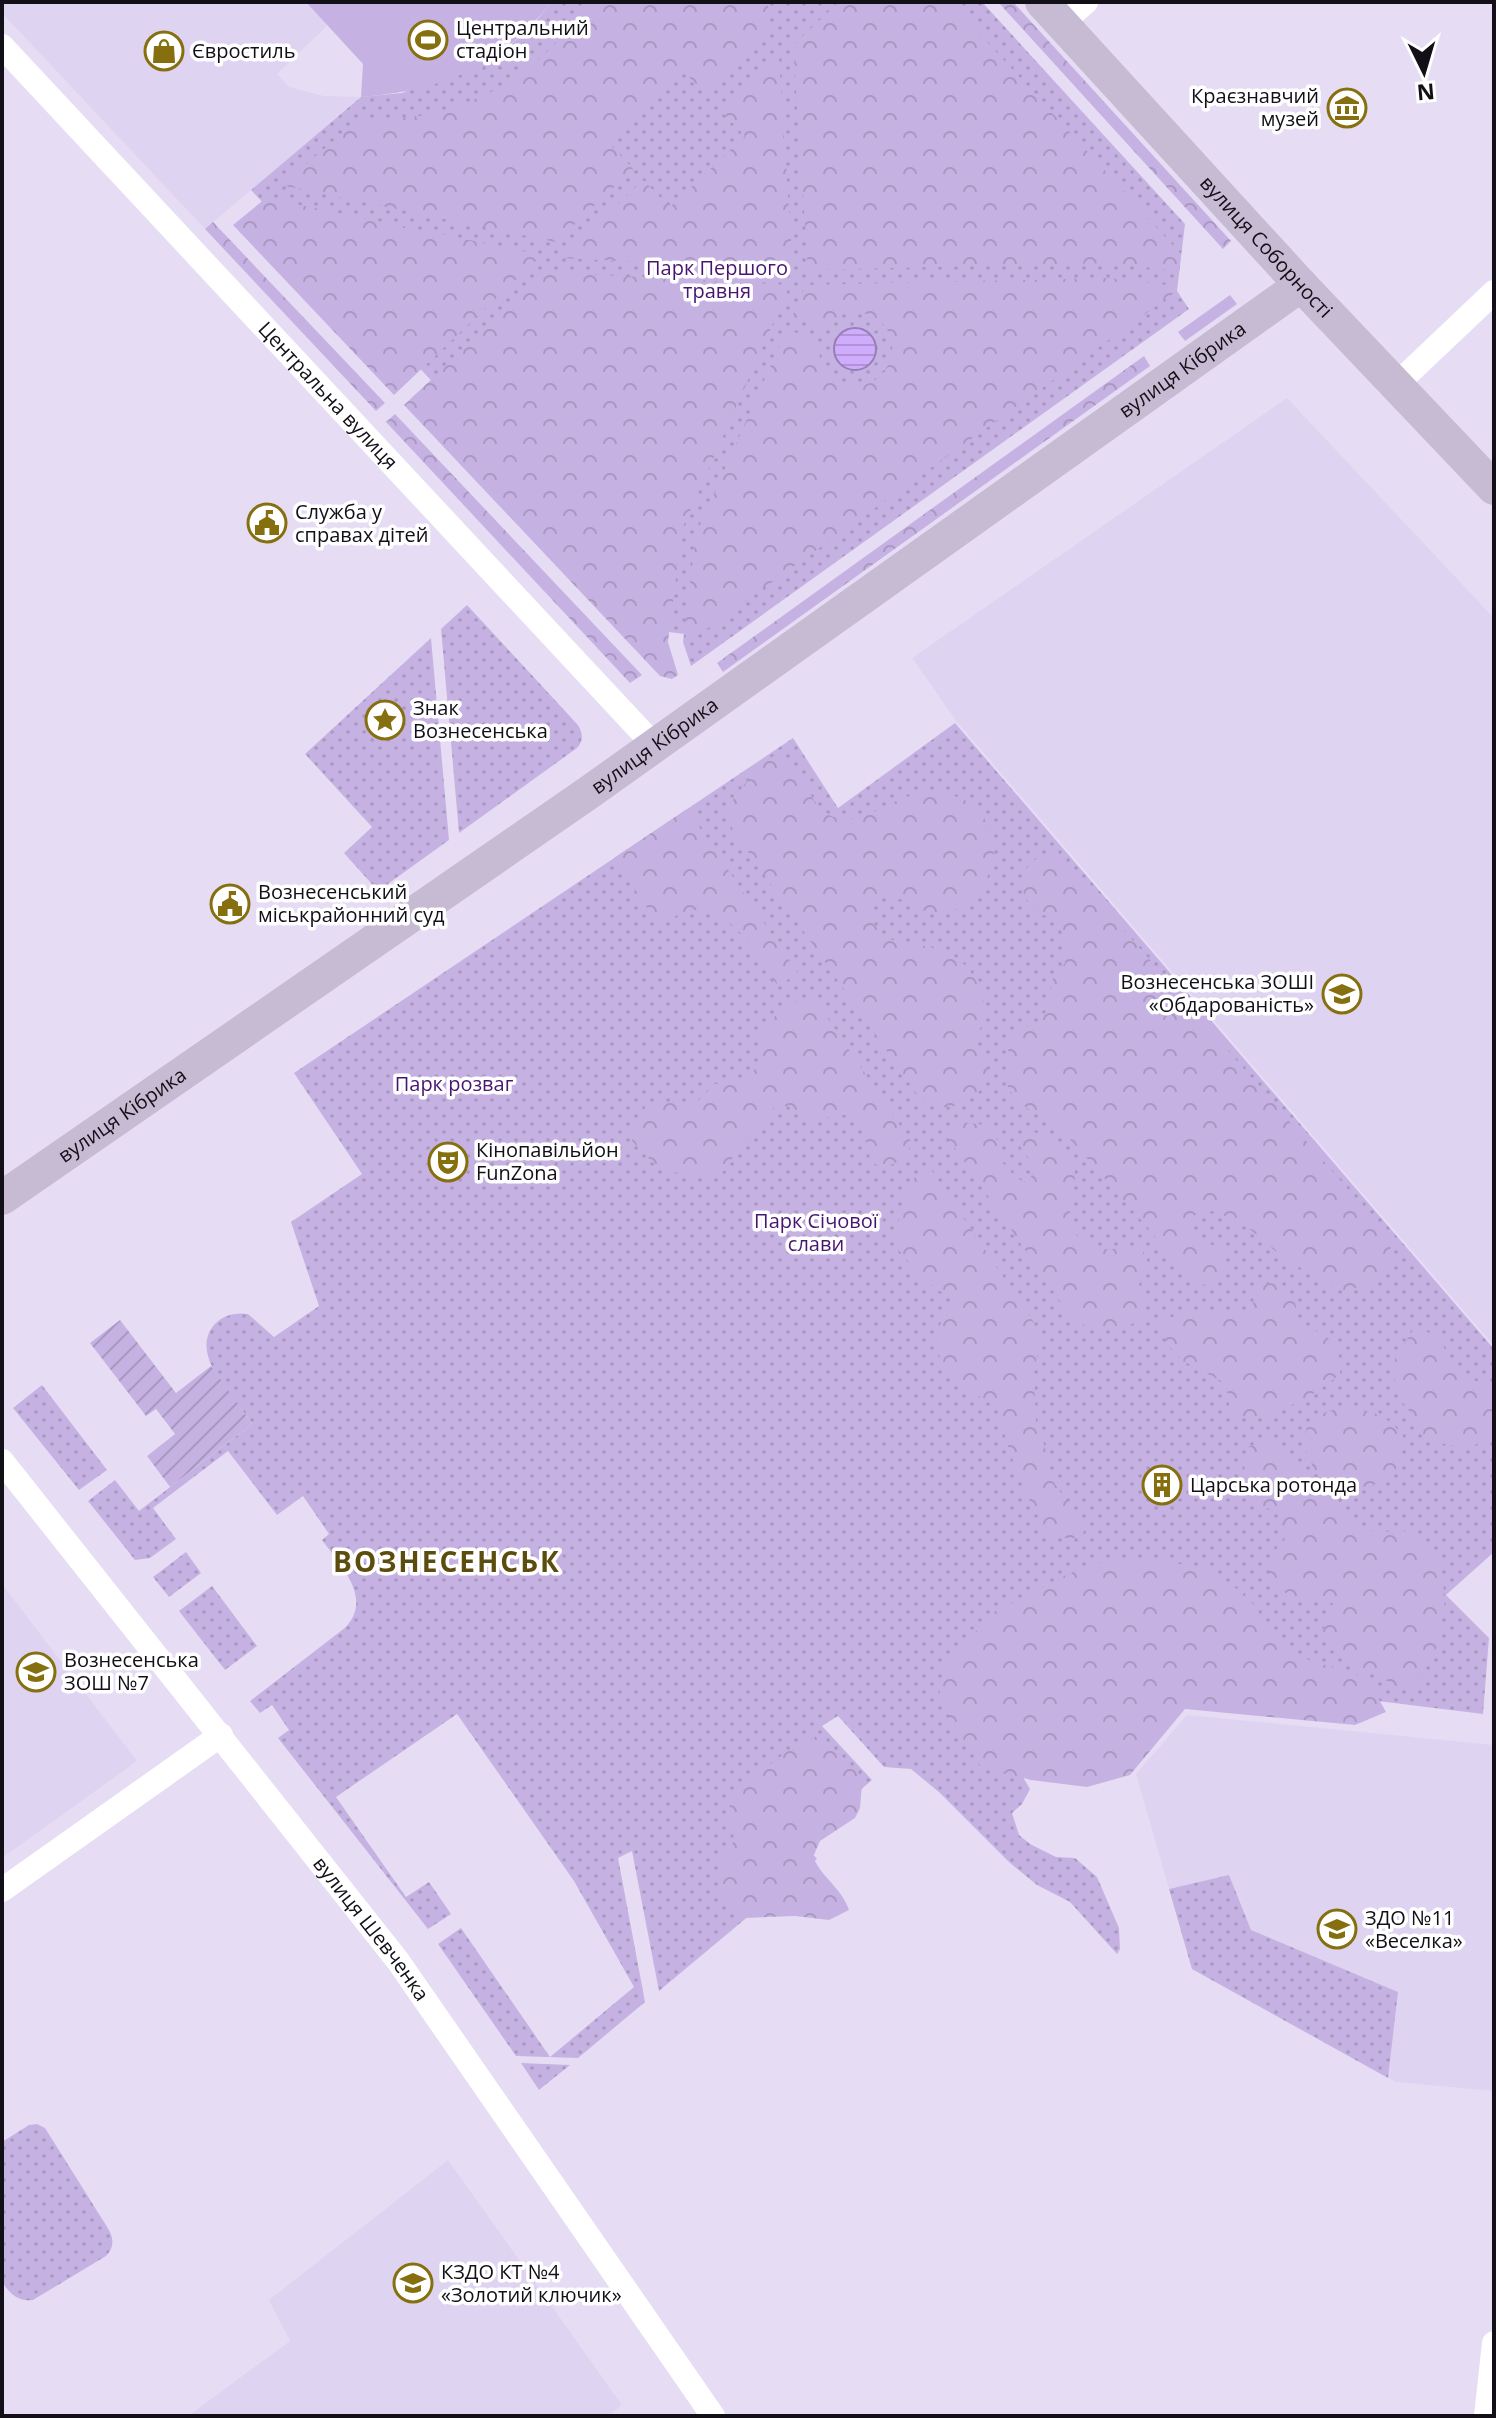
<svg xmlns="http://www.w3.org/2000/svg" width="1496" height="2418" font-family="'Open Sans',sans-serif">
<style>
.built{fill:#dfd3f2}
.grass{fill:url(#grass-dots)}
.forest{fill:url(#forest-crowns)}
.garden{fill:url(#garden-furrows)}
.pitch{fill:#c6b2e2}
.water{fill:url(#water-rules);stroke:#967eb7;stroke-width:2}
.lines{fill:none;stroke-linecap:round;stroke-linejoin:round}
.minor{stroke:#fff;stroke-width:24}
.secondary{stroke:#c6bbd3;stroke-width:34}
.labels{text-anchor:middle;stroke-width:7;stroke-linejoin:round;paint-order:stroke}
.poi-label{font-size:20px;fill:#120f17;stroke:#fff;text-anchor:start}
.street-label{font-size:20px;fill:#120f17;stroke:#fff}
.park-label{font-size:20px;fill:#471570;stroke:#fff}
.district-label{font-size:28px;font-weight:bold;letter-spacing:2px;fill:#5c4d0e;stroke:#fff}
</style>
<defs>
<pattern id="grass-dots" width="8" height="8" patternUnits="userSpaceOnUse" patternTransform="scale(2)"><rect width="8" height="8" fill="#c6b2e2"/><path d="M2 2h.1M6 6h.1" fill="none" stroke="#a998c1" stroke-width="1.8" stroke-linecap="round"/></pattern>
<pattern id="forest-crowns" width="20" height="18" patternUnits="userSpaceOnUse" patternTransform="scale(2)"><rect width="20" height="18" fill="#c6b2e2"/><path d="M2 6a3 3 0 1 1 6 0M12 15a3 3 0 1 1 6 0" fill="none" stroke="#a998c1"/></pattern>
<pattern id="garden-furrows" width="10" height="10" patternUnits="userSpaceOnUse" patternTransform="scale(2)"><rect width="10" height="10" fill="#c6b2e2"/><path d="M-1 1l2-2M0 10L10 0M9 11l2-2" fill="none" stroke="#a998c1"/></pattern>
<pattern id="water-rules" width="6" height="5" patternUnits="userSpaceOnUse" patternTransform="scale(2)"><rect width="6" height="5" fill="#cfadfc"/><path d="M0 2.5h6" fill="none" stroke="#b194d7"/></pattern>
</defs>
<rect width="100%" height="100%" fill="#e6ddf5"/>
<!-- built -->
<g class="built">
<polygon points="2,2 307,2 328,25 277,74 289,87 324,96 361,97 205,229 2,13"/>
<polygon points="1287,398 1494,618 1494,1346 957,722 912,658"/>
<polygon points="2,1584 137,1761 2,1858"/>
<polygon points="1187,1715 1494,1745 1494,2091 1396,2082 1192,1969 1136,1774"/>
<polygon points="448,2160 622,2405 608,2416 188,2416 290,2341 269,2300"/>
</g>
<!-- grass -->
<g class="grass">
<polygon points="552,2 982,2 1185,224 1177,291 1189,309 691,666 683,642 684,634 669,632 251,190 361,97 402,93 502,52 530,28"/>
<path d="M467,605L577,724C583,732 584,740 577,748L459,833L441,629Z"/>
<polygon points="431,638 449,840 378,891 344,853 372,827 305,754"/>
<path d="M955,723L1494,1349V1552L1446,1595L1489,1638L1483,1714L1206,1680L1011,1757L1030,1789L1022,1804L1012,1813L1019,1835L1030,1844L1056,1857L1075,1858L1097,1877L1119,1928L1120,1949L1117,1954L1070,1902L1037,1885L1009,1862L940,1793L911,1769L884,1767L838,1716L822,1726L872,1780L801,1841L817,1859L659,1991L632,1851L618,1858L645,2002L578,2058L516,2056L438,1944L461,1928L550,2057L634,1987L574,1881L457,1714L336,1797L406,1897L429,1882L451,1914L428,1929L278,1738L289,1730L272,1705L260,1713L250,1701L346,1627C373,1597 340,1565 322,1540L329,1534L303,1496L277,1515L228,1451L153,1508L176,1539L150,1558L135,1560L88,1501L115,1480L139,1511L252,1424C236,1398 188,1356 214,1325C223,1315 235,1312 248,1314L274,1337L319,1306L291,1222L362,1174L294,1073L793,738L838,808Z"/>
<polygon points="42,1385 107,1470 79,1490 13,1408"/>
<polygon points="186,1552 201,1573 169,1597 153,1577"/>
<polygon points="212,1586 257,1646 225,1670 179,1611"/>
<polygon points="1229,1875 1251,1930 1398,1992 1388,2078 1192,1969 1169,1889"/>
<polygon points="521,2063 570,2065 539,2090"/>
<path d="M37,2124L45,2128L109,2230C114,2240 114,2247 106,2256L33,2300C18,2302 10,2294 2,2282V2142L29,2125Z"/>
</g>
<!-- forest -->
<g class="forest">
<polygon points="587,2 768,2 770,35 707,95 683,71 608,142 633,169 556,242 281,185 356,122 420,116 457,107 491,92 523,73 551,48 576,20"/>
<polygon points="839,2 951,2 1181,254 1179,271 1108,263 808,270 793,45"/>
<polygon points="998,2 1013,2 1231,241 1223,249"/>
<polygon points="779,58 793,270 561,258 643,180 670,207 745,136 722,112"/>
<polygon points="266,198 542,255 394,395 233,225"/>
<polygon points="213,222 385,403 376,411 205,229"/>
<polygon points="546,272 790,285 682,529 668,642 678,675 672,679 660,676 404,405"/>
<path d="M1108,278L1177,286V291L697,636L684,634L696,534L787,329L819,342C814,384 869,403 888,365C908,324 853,292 824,328L793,315L806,285Z"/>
<polygon points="1230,295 1237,304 1185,341 1178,332"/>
<polygon points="1144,356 1150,366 723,672 717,663"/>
<polygon points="395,414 642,675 630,683 386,422"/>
<path d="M776,755C809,764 804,810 837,818C865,824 887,801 913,795C920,793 930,794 937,794C958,794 972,801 984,818C1005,847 989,876 974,903C958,909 942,916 925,911C906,906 885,882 868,903C868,916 877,932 890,939C897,942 907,942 915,944C948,950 970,959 981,993C990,1019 985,1024 968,1043C977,1050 988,1061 987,1074C985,1096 958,1109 938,1107C932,1106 926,1103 921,1100L733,830L727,817L729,805L762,761Z"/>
<path d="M687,809L798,973L778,986C751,946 717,878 660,927L614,858Z"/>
<path d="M1048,853L1061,857L1391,1239L1390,1255L1392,1266L1385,1276L1376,1284L1344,1290L1325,1283L1280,1255L1251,1230L1221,1214L1205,1209L1192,1217L1188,1226C1198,1242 1209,1241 1223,1252L1225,1278L1211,1286L1191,1282L1149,1229L1054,1121L1028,1109L1017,1100L1008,1088L1006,1073L1009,1042L1022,1029L1041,1021L1049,1005L1052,980L1065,963L1066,942L1057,921C1051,918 1044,916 1039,912C1012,893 1019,863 1048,853Z"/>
<path d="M806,997L814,998L912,1143L902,1160L883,1168L871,1162L860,1119L856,1113L811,1120L793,1108L777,1104L734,1154L728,1169C714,1177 673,1176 660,1167C650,1161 640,1149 632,1141L633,1123L649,1103L697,1102L715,1084L747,1078L761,1062L759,1039L780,1009Z"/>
<path d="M961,1122L985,1125L1002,1146V1161L1015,1177L1024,1182L1031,1177L1034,1166C1029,1156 1021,1152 1018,1140L1025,1132C1036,1131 1044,1135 1054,1141C1104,1170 1043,1217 1087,1244C1105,1255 1121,1245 1141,1248C1157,1271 1140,1271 1137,1293C1165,1323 1116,1331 1094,1328C1086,1327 1078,1322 1071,1317L951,1142L947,1134L952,1127Z"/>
<path d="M928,1165L1043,1336L1034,1368L1036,1425L1045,1447L1052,1480L1086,1527L1083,1533L1072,1539L1049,1535C1021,1490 1011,1459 998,1409L968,1389L940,1361L937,1329L956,1302L924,1280L896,1247C898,1221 903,1180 928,1165Z"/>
<path d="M1279,1282C1295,1294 1297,1304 1297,1324C1326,1333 1342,1341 1340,1374C1320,1392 1281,1414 1254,1417C1246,1418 1237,1418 1229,1419V1399L1225,1383L1183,1361L1166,1343L1161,1324L1184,1310L1229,1315L1253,1309L1254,1292L1266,1284Z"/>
<path d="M1413,1330C1419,1331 1427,1331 1432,1334C1444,1341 1444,1350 1450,1360C1459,1374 1478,1385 1494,1385V1437C1466,1451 1453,1448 1424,1437L1419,1423L1403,1403L1390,1367Z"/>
<path d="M1343,1407C1373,1411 1389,1414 1406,1441L1393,1477L1368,1487L1332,1484L1314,1470L1302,1441L1311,1417Z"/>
<path d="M1265,1440L1273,1445L1353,1526L1383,1533L1399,1528L1428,1544L1441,1567L1445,1600L1438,1645L1413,1693L1361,1669L1333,1651L1322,1633L1333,1603L1292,1600L1269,1576L1271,1555L1287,1537C1283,1513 1277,1508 1252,1506C1244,1489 1242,1465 1248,1447Z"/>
<polygon points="1146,1560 1197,1566 1246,1594 1276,1637 1306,1659 1367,1678 1386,1712 1355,1725 1185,1709 1130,1775 1087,1787 1031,1780 981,1767 938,1699 946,1665 992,1613 1090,1563"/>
<path d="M819,1735L856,1770L862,1784L860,1808L855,1818L820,1841L813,1857C822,1878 841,1887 849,1910L829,1920L795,1916L745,1918L733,1913L719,1886L721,1859L734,1841L732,1824L727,1820L732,1793L789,1750Z"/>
</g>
<!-- garden -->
<polygon class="garden" points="120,1320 176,1393 211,1366 252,1424 170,1487 147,1456 175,1434 156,1409 146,1416 90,1343"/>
<!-- pitch -->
<path class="pitch" d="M306,2H552C496,69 446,89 361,97L363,64Z"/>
<!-- water -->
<circle class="water" cx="855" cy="349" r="21"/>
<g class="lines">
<!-- minor -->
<g class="minor">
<polyline points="1062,23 1086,2"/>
<path id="s1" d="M2,46L654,745"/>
<polyline points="1397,384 1494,292"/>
<path id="s2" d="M2,1461L398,1961L713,2416"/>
<polyline points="2,1890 221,1735"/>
<polyline points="1486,2416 1494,2343"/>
</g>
<!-- secondary -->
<g class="secondary">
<path id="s3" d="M1042,2L1301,285L1494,488"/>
<path id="s4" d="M2,1198L591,791L1301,285"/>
</g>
</g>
<!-- icons -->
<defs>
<symbol id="stadium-ring" viewBox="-11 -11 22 22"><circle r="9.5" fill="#fff" stroke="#866f0f" stroke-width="1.5"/><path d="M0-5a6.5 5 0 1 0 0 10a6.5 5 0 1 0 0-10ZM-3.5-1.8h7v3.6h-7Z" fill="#866f0f"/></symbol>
<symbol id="shop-ring" viewBox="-11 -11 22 22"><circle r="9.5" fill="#fff" stroke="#866f0f" stroke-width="1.5"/><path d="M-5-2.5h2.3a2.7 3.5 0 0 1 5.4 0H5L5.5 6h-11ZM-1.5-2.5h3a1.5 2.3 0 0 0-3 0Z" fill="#866f0f"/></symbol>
<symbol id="museum-ring" viewBox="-11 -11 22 22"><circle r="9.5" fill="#fff" stroke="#866f0f" stroke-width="1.5"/><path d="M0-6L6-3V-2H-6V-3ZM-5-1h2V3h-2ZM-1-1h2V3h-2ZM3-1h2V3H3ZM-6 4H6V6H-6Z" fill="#866f0f"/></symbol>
<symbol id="civic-ring" viewBox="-11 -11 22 22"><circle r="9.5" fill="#fff" stroke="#866f0f" stroke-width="1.5"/><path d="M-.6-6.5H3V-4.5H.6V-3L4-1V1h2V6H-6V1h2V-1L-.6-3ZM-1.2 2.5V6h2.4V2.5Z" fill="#866f0f"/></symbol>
<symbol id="sight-ring" viewBox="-11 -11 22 22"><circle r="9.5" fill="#fff" stroke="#866f0f" stroke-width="1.5"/><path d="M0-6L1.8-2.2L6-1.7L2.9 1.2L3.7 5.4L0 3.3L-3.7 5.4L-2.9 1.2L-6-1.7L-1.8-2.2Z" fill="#866f0f"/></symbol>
<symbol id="school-ring" viewBox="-11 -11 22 22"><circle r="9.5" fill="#fff" stroke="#866f0f" stroke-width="1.5"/><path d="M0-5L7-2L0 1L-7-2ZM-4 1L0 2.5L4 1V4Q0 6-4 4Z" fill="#866f0f"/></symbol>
<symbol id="theatre-ring" viewBox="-11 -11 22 22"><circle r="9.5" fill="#fff" stroke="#866f0f" stroke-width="1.5"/><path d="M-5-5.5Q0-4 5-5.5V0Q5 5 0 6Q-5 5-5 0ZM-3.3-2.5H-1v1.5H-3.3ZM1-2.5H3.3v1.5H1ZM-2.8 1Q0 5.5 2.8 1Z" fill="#866f0f"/></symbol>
<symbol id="building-ring" viewBox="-11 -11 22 22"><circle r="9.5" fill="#fff" stroke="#866f0f" stroke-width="1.5"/><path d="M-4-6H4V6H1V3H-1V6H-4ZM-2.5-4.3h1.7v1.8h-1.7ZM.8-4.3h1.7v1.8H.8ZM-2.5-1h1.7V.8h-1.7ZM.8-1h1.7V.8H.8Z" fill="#866f0f"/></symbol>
</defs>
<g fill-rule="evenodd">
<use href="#stadium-ring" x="406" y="18" width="44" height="44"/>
<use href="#shop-ring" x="142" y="29" width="44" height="44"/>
<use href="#museum-ring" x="1325" y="86" width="44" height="44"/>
<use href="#civic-ring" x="245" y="501" width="44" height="44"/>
<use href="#sight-ring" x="363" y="698" width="44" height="44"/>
<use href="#civic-ring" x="208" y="882" width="44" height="44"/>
<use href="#school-ring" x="1320" y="972" width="44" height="44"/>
<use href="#theatre-ring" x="426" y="1140" width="44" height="44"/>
<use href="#building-ring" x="1140" y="1463" width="44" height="44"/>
<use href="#school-ring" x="14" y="1650" width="44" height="44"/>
<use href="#school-ring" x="1315" y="1907" width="44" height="44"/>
<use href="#school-ring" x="391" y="2261" width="44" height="44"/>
</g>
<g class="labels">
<!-- poi labels -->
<g class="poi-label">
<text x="456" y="35">Центральний<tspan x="456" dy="23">стадіон</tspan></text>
<text x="192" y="58">Євростиль</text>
<text x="1319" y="103" text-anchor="end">Краєзнавчий<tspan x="1319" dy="23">музей</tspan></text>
<text x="295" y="519">Служба у<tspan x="295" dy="23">справах дітей</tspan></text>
<text x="413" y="715">Знак<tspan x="413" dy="23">Вознесенська</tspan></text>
<text x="258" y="899">Вознесенський<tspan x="258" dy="23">міськрайонний суд</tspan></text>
<text x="1314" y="989" text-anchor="end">Вознесенська ЗОШІ<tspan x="1314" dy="23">«Обдарованість»</tspan></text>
<text x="476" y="1157">Кінопавільйон<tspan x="476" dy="23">FunZona</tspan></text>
<text x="1190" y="1492">Царська ротонда</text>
<text x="64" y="1667">Вознесенська<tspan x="64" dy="23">ЗОШ №7</tspan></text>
<text x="1365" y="1925">ЗДО №11<tspan x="1365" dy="23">«Веселка»</tspan></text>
<text x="441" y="2279">КЗДО КТ №4<tspan x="441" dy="23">«Золотий ключик»</tspan></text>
</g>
<!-- street labels -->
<g class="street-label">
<text dy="7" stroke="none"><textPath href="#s3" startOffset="332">вулиця Соборності</textPath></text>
<text dy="7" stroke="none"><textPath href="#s4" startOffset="1442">вулиця Кібрика</textPath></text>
<text dy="7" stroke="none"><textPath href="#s1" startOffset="478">Центральна вулиця</textPath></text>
<text dy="7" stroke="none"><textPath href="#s4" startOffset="794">вулиця Кібрика</textPath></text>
<text dy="7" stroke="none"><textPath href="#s4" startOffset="146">вулиця Кібрика</textPath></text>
<text dy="7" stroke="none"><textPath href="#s2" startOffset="596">вулиця Шевченка</textPath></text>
</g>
<!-- park labels -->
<g class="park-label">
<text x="717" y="275">Парк Першого<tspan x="717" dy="23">травня</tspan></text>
<text x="454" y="1091">Парк розваг</text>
<text x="816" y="1228">Парк Січової<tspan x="816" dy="23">слави</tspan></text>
</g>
<!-- district labels -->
<g class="district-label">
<text x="447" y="1572">ВОЗНЕСЕНСЬК</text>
</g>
</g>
<!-- border -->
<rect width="1496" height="2418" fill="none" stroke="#120f17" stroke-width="8"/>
<!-- north arrow -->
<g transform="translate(1424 72) rotate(175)" stroke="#ffffff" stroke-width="6" paint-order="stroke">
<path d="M0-6L14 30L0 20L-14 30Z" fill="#120f17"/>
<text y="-12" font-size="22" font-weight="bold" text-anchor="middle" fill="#120f17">N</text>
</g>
</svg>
